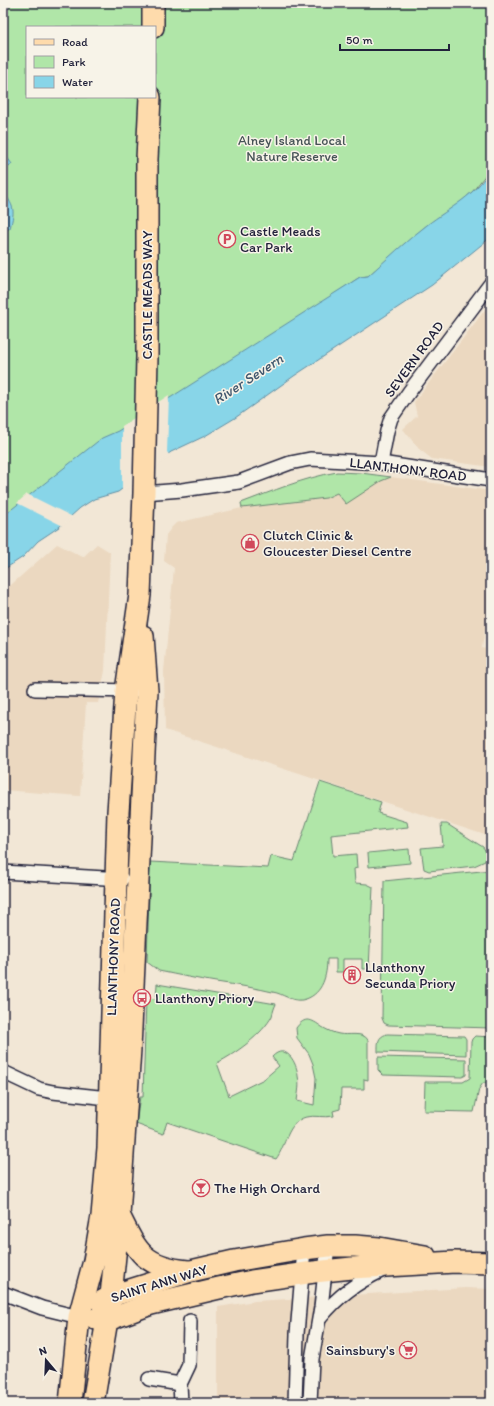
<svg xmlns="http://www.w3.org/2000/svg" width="494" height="1406" font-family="Itim,sans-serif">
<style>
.built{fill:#ebd8c0}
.green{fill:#b0e6a8;stroke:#698472;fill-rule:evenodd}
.water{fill:#88d5e8;stroke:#5f8da3}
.pier{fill:#f2e7d6}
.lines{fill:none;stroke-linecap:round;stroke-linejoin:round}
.street-casing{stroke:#22223b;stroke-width:16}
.primary-casing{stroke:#22223b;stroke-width:24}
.street{stroke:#f7f3e8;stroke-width:13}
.primary{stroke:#fedbac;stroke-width:21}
.labels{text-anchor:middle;stroke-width:3;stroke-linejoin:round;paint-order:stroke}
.park-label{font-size:14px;fill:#465356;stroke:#f7f3e8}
.poi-label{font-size:14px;fill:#22223b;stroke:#f7f3e8;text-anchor:start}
.street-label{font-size:14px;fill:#22223b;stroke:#f7f3e8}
.water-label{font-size:15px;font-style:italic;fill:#41586f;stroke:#f7f3e8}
</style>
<rect width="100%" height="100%" fill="#f2e7d6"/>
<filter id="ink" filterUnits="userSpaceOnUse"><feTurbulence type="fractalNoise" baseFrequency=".025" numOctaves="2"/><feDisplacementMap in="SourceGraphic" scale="8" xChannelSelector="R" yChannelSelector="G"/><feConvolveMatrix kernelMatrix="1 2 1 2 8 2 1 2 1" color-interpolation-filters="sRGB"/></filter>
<g filter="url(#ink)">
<!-- built -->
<g class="built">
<polygon points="491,302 491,467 432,459 419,449 403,429 417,416 414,402"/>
<polygon points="391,477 491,491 491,590 482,648 491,650 491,837 165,730 164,671 174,568 164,561 166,535 172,527 176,523 242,508 326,498 337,493"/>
<polygon points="57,544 83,557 97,544 110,552 105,671 98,703 86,703 80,796 3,790 3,592"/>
<polygon points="465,1288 491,1289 491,1403 218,1403 218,1307 255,1301"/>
</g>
<!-- green -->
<g class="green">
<path d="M3,3H491V168L473,191L462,201L426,226L368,276L360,277L3,516ZM27,27H155V97H27Z"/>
<path d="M337,472L361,473L391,477L381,481L346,504L337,493L326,498L242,508L241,503C273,491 303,478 337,472Z"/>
<path d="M320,782L381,802L378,813L407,822L408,827L331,835L333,856L356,854L357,868L354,869L355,883L367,884L373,887L369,969H362V959H343V972H336V959H327C327,975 323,993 306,999C295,1003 286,996 277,993C257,988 236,985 216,982C197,979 178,975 159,971L147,962L150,862L268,868L271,856L294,861Z"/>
<polygon points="441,824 447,824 478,844 483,847 488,855 485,861 474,866 429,871 424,869 421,848 443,846"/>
<polygon points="409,849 410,863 369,867 368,853"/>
<polygon points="491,870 491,1028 388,1025 384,1023 382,1018 384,881"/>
<path d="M157,984L276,1004C274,1008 273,1012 272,1016C263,1034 235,1054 217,1063L229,1096L264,1079L279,1066L272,1057C286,1042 297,1063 298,1076C300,1085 298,1093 297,1101L314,1105L316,1078L313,1064L309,1054L297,1038L296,1028C305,1016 311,1019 322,1027C327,1030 333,1033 339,1034C348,1036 363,1031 368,1040V1080L364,1079V1089H341L340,1109L333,1111L334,1116C324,1118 315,1115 306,1117C287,1122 286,1146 276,1159L167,1122L163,1134L136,1124L140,1097H143L146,998L156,999Z"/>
<path d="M387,1034L464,1036L466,1039V1055L378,1052C378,1043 377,1037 387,1034Z"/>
<polygon points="475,1036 491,1037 491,1083 483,1083 479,1089 474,1112 424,1111 425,1082 463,1082 470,1078 471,1042 472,1039"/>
<polygon points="378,1057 466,1059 466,1075 462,1077 383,1075 378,1070"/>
</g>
<!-- water -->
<g class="water">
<polygon points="3,152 12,164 3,169"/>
<path d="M491,168V237L432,285L294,376L235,418L205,436L171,452L118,492L94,499L80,508L59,527L38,541L23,557L3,570V516L102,438L118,431L360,277L368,276C387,259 406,241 427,225C449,208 477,195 491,168Z"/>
<path d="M3,190C13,207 16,208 10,228L3,232Z"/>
</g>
<!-- pier -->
<g class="pier">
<polygon points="169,395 167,452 170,456 122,492 122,426"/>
<polygon points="27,494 73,517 63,526 17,503"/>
</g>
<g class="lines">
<defs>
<g id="street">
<polyline points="381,463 387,431 391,418 409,392 491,283"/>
<polyline points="144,493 182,490 239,482 290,463 310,459 381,463 491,480"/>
<polyline points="35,689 133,691"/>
<polyline points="3,872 122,879"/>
<polyline points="3,1072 39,1089 53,1092 117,1099"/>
<polyline points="3,1293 42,1308 79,1317"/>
<path d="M320,1318C339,1295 356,1283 383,1270"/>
<polyline points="149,1379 180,1384"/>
<polyline points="181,1403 180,1384 189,1365 190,1321"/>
<polyline points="295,1403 297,1334 304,1249"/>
<polyline points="310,1403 312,1359 321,1307 328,1246"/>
</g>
<g id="primary">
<polyline points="153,27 153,3"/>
<path d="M119,1215C137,1252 144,1267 188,1271"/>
<polyline points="101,1302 111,1296 191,1271 234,1261 304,1249 328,1246 355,1246 379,1248 425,1256"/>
<polyline points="96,1319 108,1320 151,1304 219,1288 252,1281 314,1272 352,1268 455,1262 491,1263"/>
<polyline points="70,1403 79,1317 94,1261 102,1216 108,1148 118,812 126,691 140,595 144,493 147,357 147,159 150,97"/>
<polyline points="93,1403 111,1296 119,1215 130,1049 147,691 143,636"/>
</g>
</defs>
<!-- street casing -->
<use href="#street" class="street-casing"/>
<!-- primary casing -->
<use href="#primary" class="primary-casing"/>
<!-- street -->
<use href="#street" class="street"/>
<!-- primary -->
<use href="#primary" class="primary"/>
</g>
</g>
<!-- icons -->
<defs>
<symbol id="parking-ring" viewBox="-11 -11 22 22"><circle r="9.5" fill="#f7f3e8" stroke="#d1495b" stroke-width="1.5"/><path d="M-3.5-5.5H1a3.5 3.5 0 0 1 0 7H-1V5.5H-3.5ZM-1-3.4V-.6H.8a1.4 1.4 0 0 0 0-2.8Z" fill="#d1495b"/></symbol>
<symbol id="shop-ring" viewBox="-11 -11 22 22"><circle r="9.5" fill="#f7f3e8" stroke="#d1495b" stroke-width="1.5"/><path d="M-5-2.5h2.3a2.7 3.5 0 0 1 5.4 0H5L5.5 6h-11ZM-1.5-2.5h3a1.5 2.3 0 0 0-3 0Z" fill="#d1495b"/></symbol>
<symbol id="building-ring" viewBox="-11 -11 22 22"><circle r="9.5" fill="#f7f3e8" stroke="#d1495b" stroke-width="1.5"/><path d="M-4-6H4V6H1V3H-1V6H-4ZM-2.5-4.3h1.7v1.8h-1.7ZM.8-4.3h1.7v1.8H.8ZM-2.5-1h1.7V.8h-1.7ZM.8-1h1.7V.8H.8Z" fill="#d1495b"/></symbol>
<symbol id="bus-ring" viewBox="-11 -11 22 22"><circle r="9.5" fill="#f7f3e8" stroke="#d1495b" stroke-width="1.5"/><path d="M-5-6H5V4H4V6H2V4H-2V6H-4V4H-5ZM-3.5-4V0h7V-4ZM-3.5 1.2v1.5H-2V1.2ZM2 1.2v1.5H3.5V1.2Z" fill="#d1495b"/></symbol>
<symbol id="bar-ring" viewBox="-11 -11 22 22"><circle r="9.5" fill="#f7f3e8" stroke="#d1495b" stroke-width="1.5"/><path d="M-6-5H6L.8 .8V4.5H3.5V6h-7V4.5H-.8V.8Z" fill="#d1495b"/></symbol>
<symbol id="supermarket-ring" viewBox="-11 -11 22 22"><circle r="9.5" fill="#f7f3e8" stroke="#d1495b" stroke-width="1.5"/><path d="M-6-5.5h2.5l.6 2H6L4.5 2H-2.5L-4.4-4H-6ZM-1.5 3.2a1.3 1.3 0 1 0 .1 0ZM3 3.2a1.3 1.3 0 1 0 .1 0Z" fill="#d1495b"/></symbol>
</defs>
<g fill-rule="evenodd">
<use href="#parking-ring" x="217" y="229" width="20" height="20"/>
<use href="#shop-ring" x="240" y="533" width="20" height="20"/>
<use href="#building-ring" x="342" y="965" width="20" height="20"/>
<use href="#bus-ring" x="132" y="988" width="20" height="20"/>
<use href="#bar-ring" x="191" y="1178" width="20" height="20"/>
<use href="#supermarket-ring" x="398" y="1340" width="20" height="20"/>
</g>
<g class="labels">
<!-- park labels -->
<g class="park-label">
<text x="292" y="145">Alney Island Local<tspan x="292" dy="16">Nature Reserve</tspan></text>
</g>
<!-- poi labels -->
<g class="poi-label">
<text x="240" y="236">Castle Meads<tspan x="240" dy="16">Car Park</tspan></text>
<text x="263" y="540">Clutch Clinic &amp;<tspan x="263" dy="16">Gloucester Diesel Centre</tspan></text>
<text x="365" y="972">Llanthony<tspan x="365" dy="16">Secunda Priory</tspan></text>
<text x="155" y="1003">Llanthony Priory</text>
<text x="214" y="1193">The High Orchard</text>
<text x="395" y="1355" text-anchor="end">Sainsbury's</text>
</g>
<!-- street labels -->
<g class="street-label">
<text transform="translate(147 295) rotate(-90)" y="5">CASTLE MEADS WAY</text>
<text transform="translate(414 359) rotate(-54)" y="5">SEVERN ROAD</text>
<text transform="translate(408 469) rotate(7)" y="5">LLANTHONY ROAD</text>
<text transform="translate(113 957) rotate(-88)" y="5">LLANTHONY ROAD</text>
<text transform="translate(159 1283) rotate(-17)" y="5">SAINT ANN WAY</text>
</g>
<!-- water labels -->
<g class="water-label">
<text transform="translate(248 379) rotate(-33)" y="5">River Severn</text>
</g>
</g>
<!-- margin -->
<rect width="494" height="1406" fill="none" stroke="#f7f3e8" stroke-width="16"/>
<rect x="8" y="8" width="478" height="1390" fill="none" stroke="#22223b" stroke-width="1.5" filter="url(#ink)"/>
<!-- legend -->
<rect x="26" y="26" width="130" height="72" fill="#f7f3e8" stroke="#a29fa3"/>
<rect x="34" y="39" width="20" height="6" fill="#fedbac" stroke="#a29fa3"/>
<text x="62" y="46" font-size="12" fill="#22223b">Road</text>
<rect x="34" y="56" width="20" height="12" fill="#b0e6a8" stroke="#a29fa3"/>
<text x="62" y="66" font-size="12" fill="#22223b">Park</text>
<rect x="34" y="76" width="20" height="12" fill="#88d5e8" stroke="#a29fa3"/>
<text x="62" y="86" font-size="12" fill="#22223b">Water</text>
<!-- north arrow -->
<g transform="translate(46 1360) rotate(341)" stroke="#f7f3e8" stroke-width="3" paint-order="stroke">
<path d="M0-3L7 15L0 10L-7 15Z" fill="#22223b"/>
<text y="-6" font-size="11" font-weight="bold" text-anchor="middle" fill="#22223b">N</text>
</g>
<!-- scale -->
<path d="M340 44v6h109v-6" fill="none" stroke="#22223b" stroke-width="2"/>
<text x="346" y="44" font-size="12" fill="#22223b" stroke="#f7f3e8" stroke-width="3" paint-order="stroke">50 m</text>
</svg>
